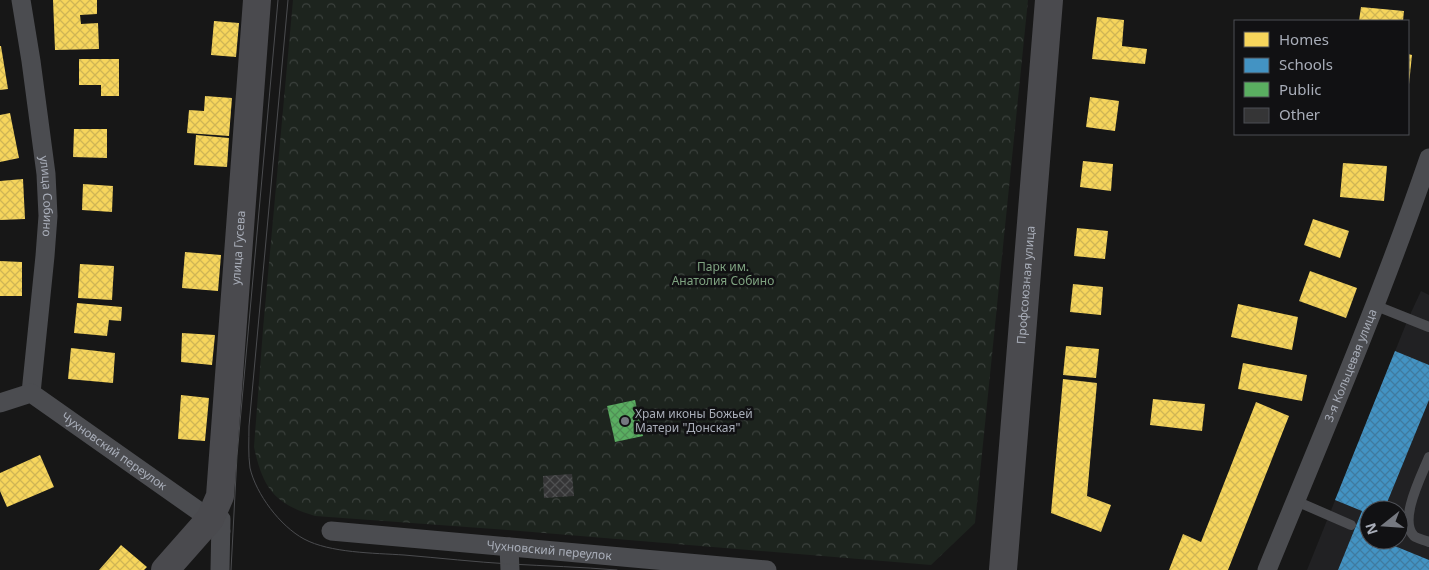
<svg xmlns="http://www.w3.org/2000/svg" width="1429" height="570" font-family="'Noto Sans',sans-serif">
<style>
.built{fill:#212123;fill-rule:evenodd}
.park{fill:url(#park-crowns)}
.homes{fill:url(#homes-cross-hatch)}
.schools{fill:url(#schools-cross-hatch)}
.public{fill:url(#public-cross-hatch)}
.building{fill:url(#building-cross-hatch)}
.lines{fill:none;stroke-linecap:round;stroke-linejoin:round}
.lane{stroke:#4b4c50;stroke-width:10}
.street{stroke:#4b4c50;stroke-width:19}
.secondary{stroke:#4a4a4e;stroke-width:28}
.tram{stroke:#4b4c4f;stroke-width:1}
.poi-dot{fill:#757880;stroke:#111113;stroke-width:2}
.labels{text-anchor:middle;stroke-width:5;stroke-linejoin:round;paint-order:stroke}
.street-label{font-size:12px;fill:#a8adb8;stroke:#111113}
.park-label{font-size:12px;fill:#7fa381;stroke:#111113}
.poi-label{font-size:12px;fill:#a8adb8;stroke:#111113;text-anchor:start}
</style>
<defs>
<pattern id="park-crowns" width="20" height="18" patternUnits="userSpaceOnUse" patternTransform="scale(1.25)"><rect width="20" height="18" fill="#1d241e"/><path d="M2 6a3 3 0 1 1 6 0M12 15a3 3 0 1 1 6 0" fill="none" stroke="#3b413d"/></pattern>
<pattern id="homes-cross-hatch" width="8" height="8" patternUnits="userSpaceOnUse" patternTransform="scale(1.25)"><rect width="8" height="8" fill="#f6d55c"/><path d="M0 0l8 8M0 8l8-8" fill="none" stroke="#cfb555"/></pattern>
<pattern id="schools-cross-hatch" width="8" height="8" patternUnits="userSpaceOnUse" patternTransform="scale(1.25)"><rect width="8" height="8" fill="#4393c3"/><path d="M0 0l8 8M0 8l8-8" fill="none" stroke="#3f7ba0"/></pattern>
<pattern id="public-cross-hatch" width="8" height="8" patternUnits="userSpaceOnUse" patternTransform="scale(1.25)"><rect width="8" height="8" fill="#5aae61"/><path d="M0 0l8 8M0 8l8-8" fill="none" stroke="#509056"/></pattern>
<pattern id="building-cross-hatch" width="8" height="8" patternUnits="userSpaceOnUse" patternTransform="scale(1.25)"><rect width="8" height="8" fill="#353536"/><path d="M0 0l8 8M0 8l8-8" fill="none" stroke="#4f5051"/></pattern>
</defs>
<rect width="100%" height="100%" fill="#171717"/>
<!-- built -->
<path class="built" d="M1421,291L1429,295V570H1307L1408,319ZM1369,510H1399V540H1369Z"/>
<!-- park -->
<path class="park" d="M293,0H1028L975,523L931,565L508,530L315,516C275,504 263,489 254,447L263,329Z"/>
<!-- homes -->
<g class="homes">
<polygon points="53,0 97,0 97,14 80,15 81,24 98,23 99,49 55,50"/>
<polygon points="1361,7 1404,11 1403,21 1359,21"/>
<polygon points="1097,17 1124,20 1122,46 1147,49 1145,64 1092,59"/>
<polygon points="214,21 239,23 236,57 211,55"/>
<polygon points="0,46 1,46 8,89 0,90"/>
<polygon points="1408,54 1412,55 1409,84 1408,84"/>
<polygon points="79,59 119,59 119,96 101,96 101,85 79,85"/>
<polygon points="205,96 232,98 229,136 187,133 189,110 204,111"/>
<polygon points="1090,97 1119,101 1115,131 1086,127"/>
<polygon points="10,113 19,158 0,162 0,115"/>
<polygon points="74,129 107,129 107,158 73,157"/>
<polygon points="196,135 229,138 227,167 194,165"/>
<polygon points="1083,161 1113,164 1111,191 1080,187"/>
<polygon points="1343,163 1387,166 1384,201 1340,197"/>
<polygon points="23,179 25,219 0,220 0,181"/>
<polygon points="83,184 113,186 112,212 82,210"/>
<polygon points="1313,219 1349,231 1340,258 1304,245"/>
<polygon points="1077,228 1108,231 1105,259 1074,256"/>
<polygon points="185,252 221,255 218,291 182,288"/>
<polygon points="0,261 22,262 22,296 0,296"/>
<polygon points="80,264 114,266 112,300 78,298"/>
<polygon points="1310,271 1357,288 1346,318 1299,301"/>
<polygon points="1073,284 1103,287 1101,315 1070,312"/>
<polygon points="77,303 122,307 121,321 109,320 107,336 74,333"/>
<polygon points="1238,304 1298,317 1292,350 1231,337"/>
<polygon points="182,333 215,335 212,365 181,362"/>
<polygon points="1066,346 1099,349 1096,378 1063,375"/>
<polygon points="71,348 115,353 113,383 68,379"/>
<polygon points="1243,363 1307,375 1302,401 1238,389"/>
<polygon points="1063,379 1097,383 1087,496 1111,505 1101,532 1051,513"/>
<polygon points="181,395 209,398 205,441 178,439"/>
<polygon points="1153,399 1205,404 1202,431 1150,425"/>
<polygon points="1256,402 1289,416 1228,570 1169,570 1183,534 1201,542"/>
<polygon points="40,455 54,487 7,507 0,491 0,473"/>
<polygon points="121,545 147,567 144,570 99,570"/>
</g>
<!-- schools -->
<polygon class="schools" points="1395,351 1429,365 1429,400 1384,510 1369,510 1369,540 1380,540 1429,560 1429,570 1338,570 1362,511 1335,500"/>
<!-- public -->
<polygon class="public" points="635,400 643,436 615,442 607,406"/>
<!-- building -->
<polygon class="building" points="572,474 574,496 544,498 543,476"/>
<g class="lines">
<!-- lane -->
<g class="lane">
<polyline points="1374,305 1429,327"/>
<path d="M1429,457C1422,475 1398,520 1414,536C1418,539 1425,540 1429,542"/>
<polyline points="1296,501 1351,525"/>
</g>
<!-- street -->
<g class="street">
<path id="s1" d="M21,0L31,61L46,174L48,216L45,256L31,393"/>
<path id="s2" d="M0,403L31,393L210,519L221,531"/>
<path id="s3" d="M331,531L767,570"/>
<polyline points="509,547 510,570"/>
<polyline points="220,570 221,519"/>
<path id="s4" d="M1267,570C1323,434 1381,298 1429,158"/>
</g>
<!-- secondary -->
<g class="secondary">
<path id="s5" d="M165,570L210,519L220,496L257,0"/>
<path id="s6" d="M1003,570L1049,0"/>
</g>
<!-- tram -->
<g class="tram">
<path d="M288,0L249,426C249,440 248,454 250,468C256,494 280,526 304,539C330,553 374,553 404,555C440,558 475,562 510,564C546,566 581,567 617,570"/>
<polyline points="231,570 237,456 278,0"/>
</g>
</g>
<!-- markers -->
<circle class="poi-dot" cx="625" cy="421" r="5"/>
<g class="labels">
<!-- street labels -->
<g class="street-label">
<text dy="4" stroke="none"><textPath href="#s1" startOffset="198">улица Собино</textPath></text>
<text dy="4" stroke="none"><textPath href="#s5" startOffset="342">улица Гусева</textPath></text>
<text dy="4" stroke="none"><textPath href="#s6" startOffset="286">Профсоюзная улица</textPath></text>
<text dy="4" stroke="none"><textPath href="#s4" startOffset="221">3-я Кольцевая улица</textPath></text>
<text dy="4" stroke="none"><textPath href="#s2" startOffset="134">Чухновский переулок</textPath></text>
<text dy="4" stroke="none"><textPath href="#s3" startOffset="219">Чухновский переулок</textPath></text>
</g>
<!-- park labels -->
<g class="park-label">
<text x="723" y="271">Парк им.<tspan x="723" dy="14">Анатолия Собино</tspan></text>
</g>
<!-- poi labels -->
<g class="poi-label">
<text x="635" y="418">Храм иконы Божьей<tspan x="635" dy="14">Матери "Донская"</tspan></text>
</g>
</g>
<!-- legend -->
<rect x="1234" y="20" width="175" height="115" fill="#111113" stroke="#4d4f55"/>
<rect x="1244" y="32" width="25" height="15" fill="#f6d55c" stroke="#4d4f55"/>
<text x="1279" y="45" font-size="15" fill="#a8adb8">Homes</text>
<rect x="1244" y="58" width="25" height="15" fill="#4393c3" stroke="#4d4f55"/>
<text x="1279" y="70" font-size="15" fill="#a8adb8">Schools</text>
<rect x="1244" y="82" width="25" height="15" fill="#5aae61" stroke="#4d4f55"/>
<text x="1279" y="95" font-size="15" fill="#a8adb8">Public</text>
<rect x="1244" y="108" width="25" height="15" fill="#353536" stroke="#4d4f55"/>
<text x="1279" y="120" font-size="15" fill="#a8adb8">Other</text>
<!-- north arrow -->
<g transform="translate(1384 525) rotate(253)"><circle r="24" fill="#111113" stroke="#4d4f55"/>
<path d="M0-4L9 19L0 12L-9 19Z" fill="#757880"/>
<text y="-8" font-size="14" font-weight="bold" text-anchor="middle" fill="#a8adb8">N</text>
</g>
</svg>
